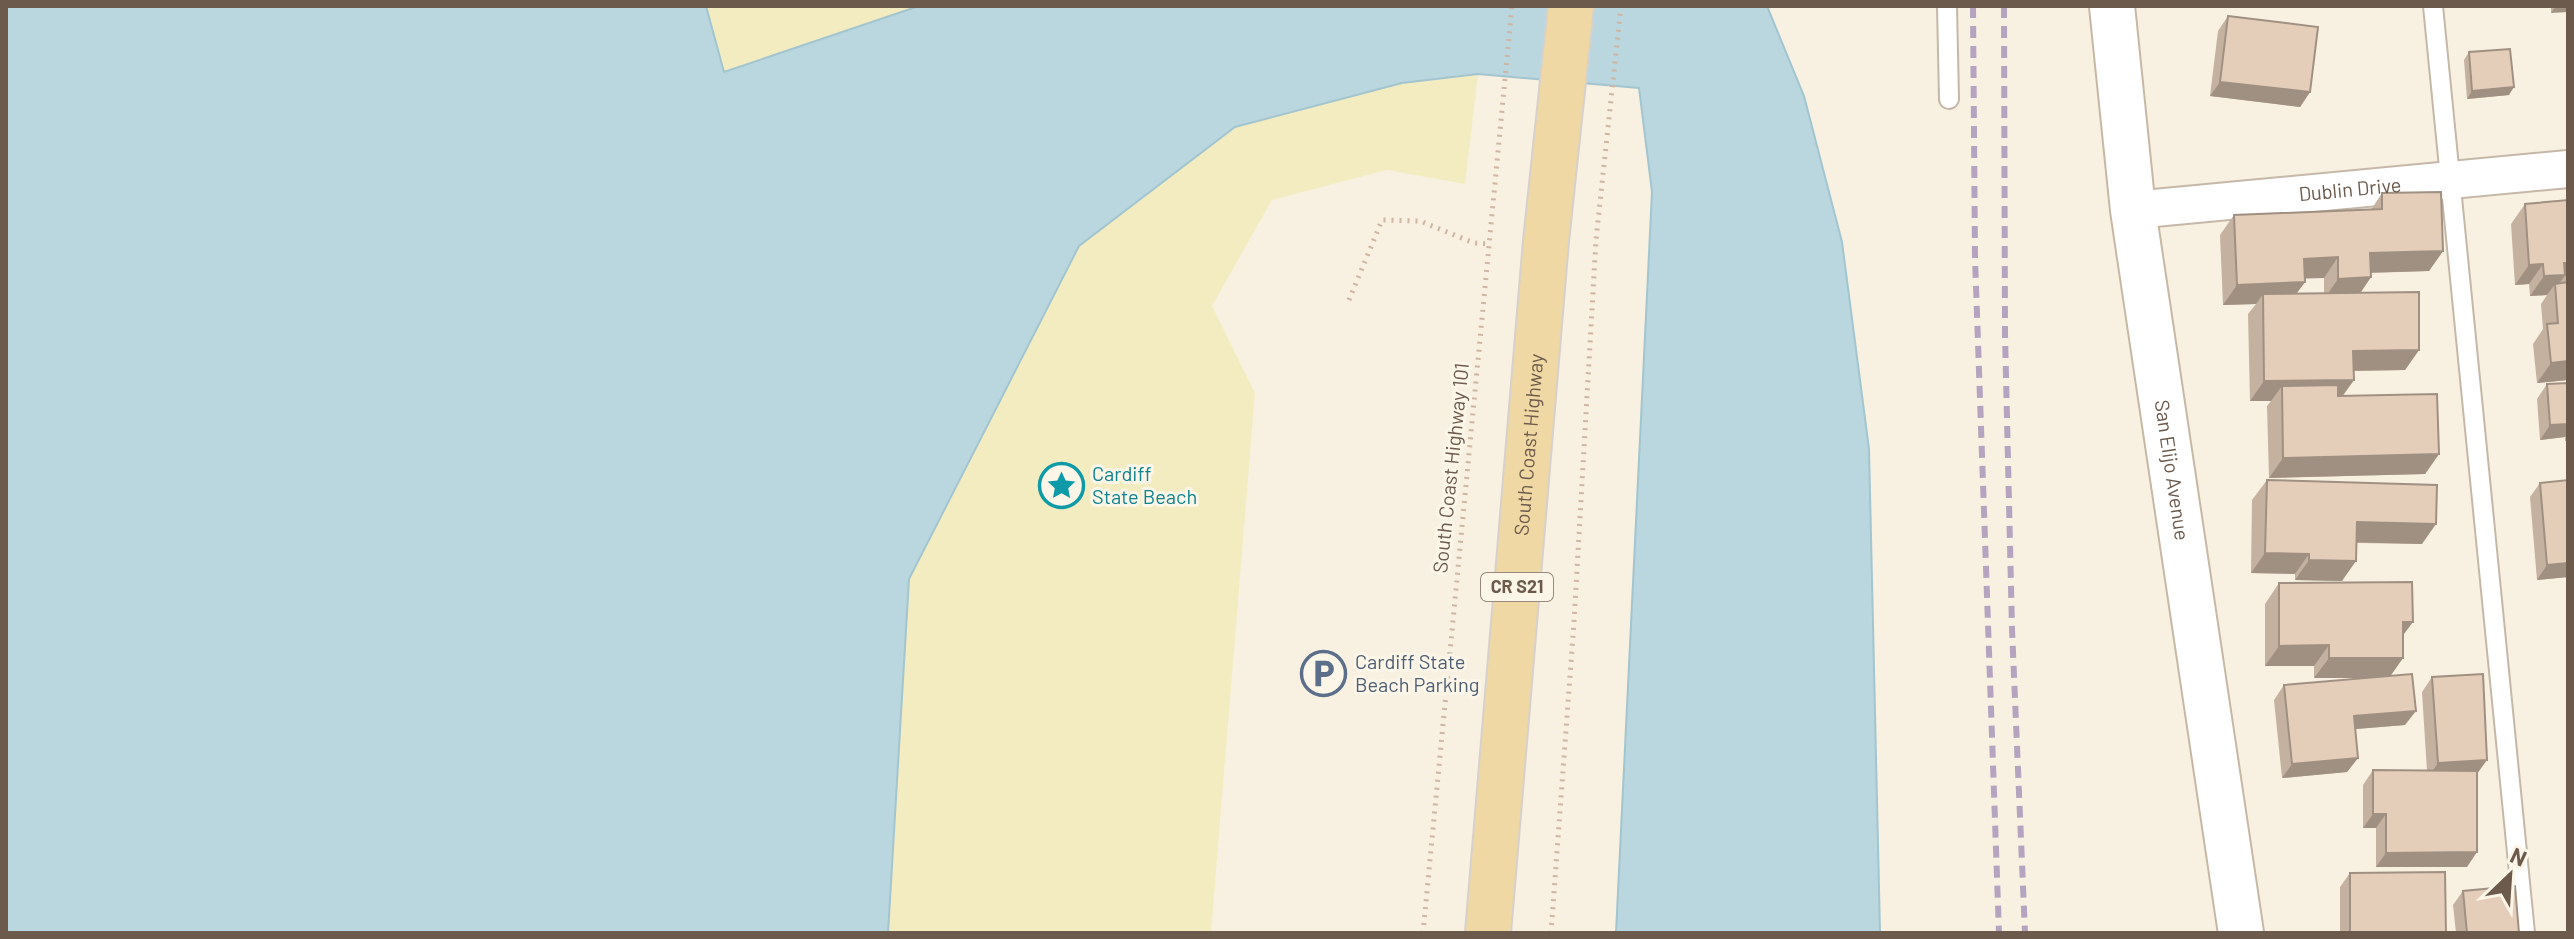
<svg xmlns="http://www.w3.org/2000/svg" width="2574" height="939" font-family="Barlow,sans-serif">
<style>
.sand{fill:#f4ecc1}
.water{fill:#bad7df;stroke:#a2c5cf;stroke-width:2}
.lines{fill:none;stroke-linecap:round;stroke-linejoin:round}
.service-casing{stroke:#c5b8a8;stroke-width:22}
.minor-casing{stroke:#c5b8a8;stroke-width:40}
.secondary-casing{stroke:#c7b8a6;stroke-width:48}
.primary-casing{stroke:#d6d1cd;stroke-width:48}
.path{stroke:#ceb6a2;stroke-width:5;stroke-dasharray:2 6;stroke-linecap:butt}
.service{stroke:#fff;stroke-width:18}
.minor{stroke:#fff;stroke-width:36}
.secondary{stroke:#fff;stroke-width:44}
.primary{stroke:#efd8a3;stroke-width:44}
.rail{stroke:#b5a3bf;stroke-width:6;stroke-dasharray:12 8;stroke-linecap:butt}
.wall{fill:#c5b19f;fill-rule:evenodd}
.shaded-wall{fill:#a09082}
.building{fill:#e5ceb9;stroke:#a09082;stroke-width:2}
.labels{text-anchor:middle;stroke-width:6;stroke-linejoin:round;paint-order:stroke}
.shield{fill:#fcf6e8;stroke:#97897b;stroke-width:2}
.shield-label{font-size:18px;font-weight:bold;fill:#6c5a4c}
.street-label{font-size:20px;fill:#6c5a4c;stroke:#fcf6e8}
.culture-label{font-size:20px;fill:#0d838f;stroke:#fcf6e8;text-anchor:start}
.service-label{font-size:20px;fill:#4e5e75;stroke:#fcf6e8;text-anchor:start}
</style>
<rect width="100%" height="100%" fill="#f8f1e2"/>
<!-- sand -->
<polygon class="sand" points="706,6 1479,6 1478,74 1465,184 1387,170 1272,200 1212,306 1255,393 1211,933 888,933 909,579 724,72"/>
<!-- water -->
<polygon class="water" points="6,6 706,6 724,72 919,6 1767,6 1804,96 1842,242 1869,449 1880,933 1616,933 1652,192 1639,88 1478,74 1402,83 1235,127 1079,246 909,579 888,933 6,933"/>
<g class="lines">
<defs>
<g id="service">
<polyline points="1947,6 1949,99"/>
<polyline points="2433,6 2525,933"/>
</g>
<g id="minor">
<path id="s1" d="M2133,210L2568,169"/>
</g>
<g id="secondary">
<path id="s2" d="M2112,6L2133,210L2241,933"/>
</g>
<g id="primary">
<path id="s3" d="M1488,933L1546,241L1571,6"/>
</g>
</defs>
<!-- service casing -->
<use href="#service" class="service-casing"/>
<!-- minor casing -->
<use href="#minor" class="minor-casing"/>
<!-- secondary casing -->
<use href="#secondary" class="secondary-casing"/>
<!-- primary casing -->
<use href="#primary" class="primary-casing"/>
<!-- path -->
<g class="path">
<polyline points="1349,300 1382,220 1420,221 1474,243 1490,244"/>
<polyline points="1423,933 1512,6"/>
<polyline points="1551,933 1574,622 1596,240 1621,6"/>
</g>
<!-- service -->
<use href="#service" class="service"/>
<!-- minor -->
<use href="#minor" class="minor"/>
<!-- secondary -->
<use href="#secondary" class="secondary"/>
<!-- primary -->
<use href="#primary" class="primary"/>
<!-- rail -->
<g class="rail">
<polyline points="1973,6 1975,258 1999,933"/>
<polyline points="2004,6 2005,334 2012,629 2025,933"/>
</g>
</g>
<!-- wall -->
<g class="wall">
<polygon points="2551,6 2568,6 2551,13"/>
<polygon points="2228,16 2310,92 2300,107 2210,96 2218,31"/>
<polygon points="2469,52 2509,95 2467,99 2464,60"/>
<path d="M2382,193L2443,251L2429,271L2371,273V277L2360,293L2419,350L2405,370L2353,371L2354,380L2343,396L2439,454L2425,474L2269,478L2267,406L2271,401H2250L2248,314L2256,304L2223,305L2220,235L2234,215L2371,210ZM2304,278H2324V293H2297L2305,282Z"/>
<polygon points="2568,200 2568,380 2537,383 2533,344 2543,329 2541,304 2547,295 2530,296 2529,284 2515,285 2511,224 2525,204"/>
<polygon points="2568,383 2568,441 2565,441 2565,437 2540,440 2537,399 2547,384"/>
<polygon points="2267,480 2422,544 2357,543 2342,581 2295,580 2295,574 2251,573 2252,500"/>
<polygon points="2568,480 2568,577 2537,580 2530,497 2540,483"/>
<polygon points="2279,583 2403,636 2403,658 2390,676 2405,725 2355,729 2358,758 2347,772 2282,778 2274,700 2284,685 2368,678 2314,678 2314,666 2265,666 2265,604"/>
<polygon points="2432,677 2477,774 2467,867 2376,867 2376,828 2363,828 2363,785 2373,770 2427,771 2422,692"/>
<polygon points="2350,873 2446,933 2340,933 2340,887"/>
<polygon points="2463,891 2519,933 2456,933 2453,905"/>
</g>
<!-- shaded-wall -->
<g class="shaded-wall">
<polygon points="2556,6 2568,6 2568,12 2551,13"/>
<polygon points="2220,82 2310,92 2300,107 2210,96"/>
<polygon points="2514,87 2509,95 2467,99 2472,91"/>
<polygon points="2443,251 2429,271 2356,273 2370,253"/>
<polygon points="2338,257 2324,278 2290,279 2304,259"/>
<polygon points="2564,263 2568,263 2568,271 2556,288 2555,284 2547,295 2530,296 2544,276"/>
<polygon points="2543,264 2529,284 2515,285 2529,265"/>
<polygon points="2371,277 2357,298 2324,299 2338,279"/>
<polygon points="2305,282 2290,302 2263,294 2256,304 2223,305 2237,285"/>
<polygon points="2419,350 2405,370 2339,371 2353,351"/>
<polygon points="2568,361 2568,380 2537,383 2551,363"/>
<polygon points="2354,380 2339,400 2282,386 2271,401 2250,401 2264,381"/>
<polygon points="2568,424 2568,433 2565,437 2540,440 2550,425"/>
<polygon points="2439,454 2425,474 2269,478 2283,458"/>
<polygon points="2357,522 2436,524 2422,544 2343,542"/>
<polygon points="2265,553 2309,554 2295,574 2251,573"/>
<polygon points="2309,560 2356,561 2342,581 2295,580"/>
<polygon points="2568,563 2568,577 2537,580 2547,565"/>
<polygon points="2403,622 2413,622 2398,642"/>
<polygon points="2329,645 2314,666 2265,666 2279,646"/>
<polygon points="2329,658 2403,658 2389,678 2314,678"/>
<polygon points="2416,711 2405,725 2344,730 2354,716"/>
<polygon points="2358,758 2347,772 2282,778 2292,764"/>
<polygon points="2487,760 2477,774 2428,777 2438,763"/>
<polygon points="2373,814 2386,814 2376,828 2363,828"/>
<polygon points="2477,852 2467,867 2376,867 2386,853"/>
</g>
<!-- building -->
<g class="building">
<polygon points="2228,16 2318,27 2310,92 2220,82"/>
<polygon points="2510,49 2514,87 2472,91 2469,52"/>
<polygon points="2441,192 2443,251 2370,253 2371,277 2338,279 2338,257 2304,259 2305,282 2237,285 2234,215 2382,209 2382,193"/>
<polygon points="2568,200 2568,263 2564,263 2565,275 2544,276 2543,264 2529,265 2525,204"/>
<polygon points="2568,282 2568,361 2551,363 2547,324 2558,323 2555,284"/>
<polygon points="2419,292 2419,350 2353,351 2354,380 2264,381 2263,294"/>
<polygon points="2568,383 2568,424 2550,425 2547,384"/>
<polygon points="2338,385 2338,396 2437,394 2439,454 2283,458 2282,386"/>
<polygon points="2267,480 2437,485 2436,524 2357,522 2356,561 2309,560 2309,554 2265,553"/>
<polygon points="2568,480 2568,563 2547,565 2540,483"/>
<polygon points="2412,582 2413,622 2403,622 2403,658 2329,658 2329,645 2279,646 2279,583"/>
<polygon points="2412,674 2416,711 2354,716 2358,758 2292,764 2284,685"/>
<polygon points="2483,674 2487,760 2438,763 2432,677"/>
<polygon points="2373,770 2477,771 2477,852 2386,853 2386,814 2373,814"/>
<polygon points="2445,872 2446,933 2350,933 2350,873"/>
<polygon points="2515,886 2519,933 2467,933 2463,891"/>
</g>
<!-- icons -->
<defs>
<symbol id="sight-ring" viewBox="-11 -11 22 22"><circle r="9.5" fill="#fcf6e8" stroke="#0f9aa8" stroke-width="1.5"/><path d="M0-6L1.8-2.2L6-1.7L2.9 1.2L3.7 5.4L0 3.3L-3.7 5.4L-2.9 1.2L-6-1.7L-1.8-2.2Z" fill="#0f9aa8"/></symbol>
<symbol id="parking-ring" viewBox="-11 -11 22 22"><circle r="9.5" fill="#fcf6e8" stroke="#5c6f8a" stroke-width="1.5"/><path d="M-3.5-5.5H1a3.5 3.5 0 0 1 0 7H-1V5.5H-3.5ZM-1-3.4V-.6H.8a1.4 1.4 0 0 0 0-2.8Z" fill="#5c6f8a"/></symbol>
</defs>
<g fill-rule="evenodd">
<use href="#sight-ring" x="1036" y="460" width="51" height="51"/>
<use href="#parking-ring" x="1298" y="648" width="51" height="51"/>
</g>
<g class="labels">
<!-- shield labels -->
<rect class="shield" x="1481" y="573" width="72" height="28" rx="6"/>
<g class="shield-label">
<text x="1517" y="593">CR S21</text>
</g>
<!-- street labels -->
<g class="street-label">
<text dy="7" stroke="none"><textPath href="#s1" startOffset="218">Dublin Drive</textPath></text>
<text dy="7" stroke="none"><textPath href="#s3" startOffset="490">South Coast Highway</textPath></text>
<text transform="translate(1451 468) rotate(-84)" y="7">South Coast Highway 101</text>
<text dy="7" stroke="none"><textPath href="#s2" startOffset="468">San Elijo Avenue</textPath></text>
</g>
<!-- culture labels -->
<g class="culture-label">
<text x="1092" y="481">Cardiff<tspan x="1092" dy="23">State Beach</tspan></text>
</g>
<!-- service labels -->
<g class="service-label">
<text x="1355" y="669">Cardiff State<tspan x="1355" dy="23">Beach Parking</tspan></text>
</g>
</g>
<!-- border -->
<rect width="2574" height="939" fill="none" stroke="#6c5a4c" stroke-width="16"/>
<!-- north arrow -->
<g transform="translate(2510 875) rotate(25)" stroke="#fcf6e8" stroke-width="6" paint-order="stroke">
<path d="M0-6L14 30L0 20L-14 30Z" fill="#6c5a4c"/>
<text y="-12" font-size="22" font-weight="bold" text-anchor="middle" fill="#6c5a4c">N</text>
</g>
</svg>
